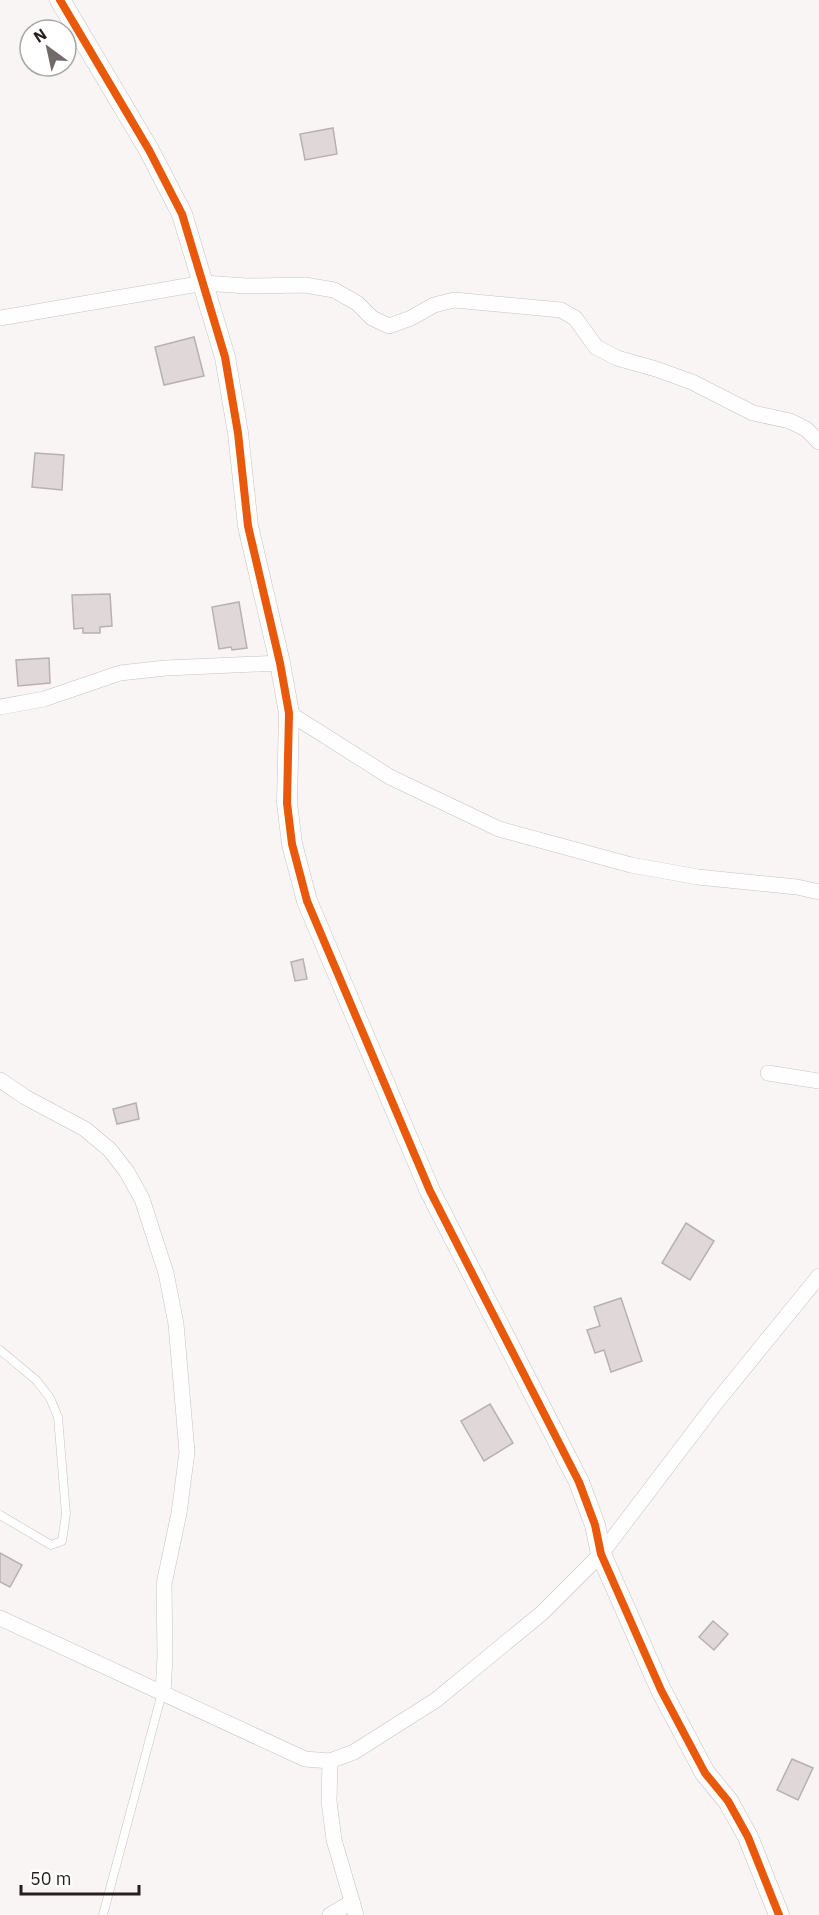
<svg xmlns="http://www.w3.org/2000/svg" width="819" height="1915" font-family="'IBM Plex Sans',sans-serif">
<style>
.building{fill:#e0d8d8;stroke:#b7b1b0;stroke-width:1.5}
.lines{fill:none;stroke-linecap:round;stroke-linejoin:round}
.service-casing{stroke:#c9c2c2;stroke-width:9}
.minor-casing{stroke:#c9c2c2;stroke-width:16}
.tertiary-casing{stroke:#c9c2c2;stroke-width:21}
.service{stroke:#fefefe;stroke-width:8}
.minor{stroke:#fefefe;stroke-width:15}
.tertiary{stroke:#fefefe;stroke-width:20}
.cycleway-casing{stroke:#fff;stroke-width:11}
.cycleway{stroke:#e8590c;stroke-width:8}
</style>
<rect width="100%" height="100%" fill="#faf5f5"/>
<!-- building -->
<g class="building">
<polygon points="333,128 337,154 305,160 300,134"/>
<polygon points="194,337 204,376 164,385 155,347"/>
<polygon points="35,453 64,455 62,490 32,487"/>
<polygon points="110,594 112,626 100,627 100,633 83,633 83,628 74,629 72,595"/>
<polygon points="239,602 247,648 232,650 231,647 219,649 212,607"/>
<polygon points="49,658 50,683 18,686 16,660"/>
<polygon points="303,959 307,979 295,981 291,962"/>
<polygon points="136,1103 139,1119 117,1124 113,1109"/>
<polygon points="686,1223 714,1241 690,1280 662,1263"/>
<polygon points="621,1298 642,1361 611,1372 604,1350 595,1353 587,1330 600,1326 594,1307"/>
<polygon points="490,1404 513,1443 484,1461 461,1421"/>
<polygon points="0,1553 22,1565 10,1587 0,1582"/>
<polygon points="713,1621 728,1634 714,1650 699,1637"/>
<polygon points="792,1759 813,1768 798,1800 777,1790"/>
</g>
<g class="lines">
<defs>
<g id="service">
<polyline points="0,1350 36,1380 50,1398 58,1417 66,1514 62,1541 51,1545 0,1515"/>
<polyline points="103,1915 162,1693"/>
</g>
<g id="minor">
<polyline points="0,318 204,283 247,286 305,285 334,290 357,303 372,318 389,326 411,318 434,305 454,300 561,310 575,318 596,347 617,358 656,369 692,382 753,413 790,421 806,429 819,442"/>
<polyline points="0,707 44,699 120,673 166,668 280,663"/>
<polyline points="289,713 390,777 499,829 631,865 698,877 797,887 819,892"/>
<polyline points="768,1073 819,1081"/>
<polyline points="0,1080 25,1097 85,1129 110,1150 127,1172 142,1199 166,1273 176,1324 187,1452 179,1513 164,1584 165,1656 163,1693"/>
<polyline points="0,1618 305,1759 330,1761 354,1752 436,1700 542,1613 601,1554 715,1404 819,1276"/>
<polyline points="330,1761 329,1801 334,1840 356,1915"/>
<polyline points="330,1915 352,1902"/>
</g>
<polyline id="tertiary" points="60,0 149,150 182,214 225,357 238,433 248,526 280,663 289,713 287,803 292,844 307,901 430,1191 579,1482 595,1525 601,1554 661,1690 705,1773 728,1801 748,1837 779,1915"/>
</defs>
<!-- service casing -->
<use href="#service" class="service-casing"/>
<!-- minor casing -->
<use href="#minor" class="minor-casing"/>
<!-- tertiary casing -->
<use href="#tertiary" class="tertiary-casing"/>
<!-- service -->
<use href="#service" class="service"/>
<!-- minor -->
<use href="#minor" class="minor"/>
<!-- tertiary -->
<use href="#tertiary" class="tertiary"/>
<defs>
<polyline id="cycleway" points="60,0 149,150 182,214 225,357 238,433 248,526 280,663 289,713 287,803 292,844 307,901 430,1191 579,1482 595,1525 601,1554 661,1690 705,1773 728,1801 748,1837 779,1915"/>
</defs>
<!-- cycleway casing -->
<use href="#cycleway" class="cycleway-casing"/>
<!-- cycleway -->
<use href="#cycleway" class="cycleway"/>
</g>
<!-- north arrow -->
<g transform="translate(48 48) rotate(327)"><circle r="28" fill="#ffffff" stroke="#a9a5a5" stroke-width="1.5"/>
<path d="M0-4.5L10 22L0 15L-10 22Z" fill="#716a69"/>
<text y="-9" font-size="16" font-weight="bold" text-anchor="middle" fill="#271f1e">N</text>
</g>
<!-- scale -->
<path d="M21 1885v9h118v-9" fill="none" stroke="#271f1e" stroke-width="3"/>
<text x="30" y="1885" font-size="18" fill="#271f1e" stroke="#ffffff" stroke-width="4.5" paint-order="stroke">50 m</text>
</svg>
